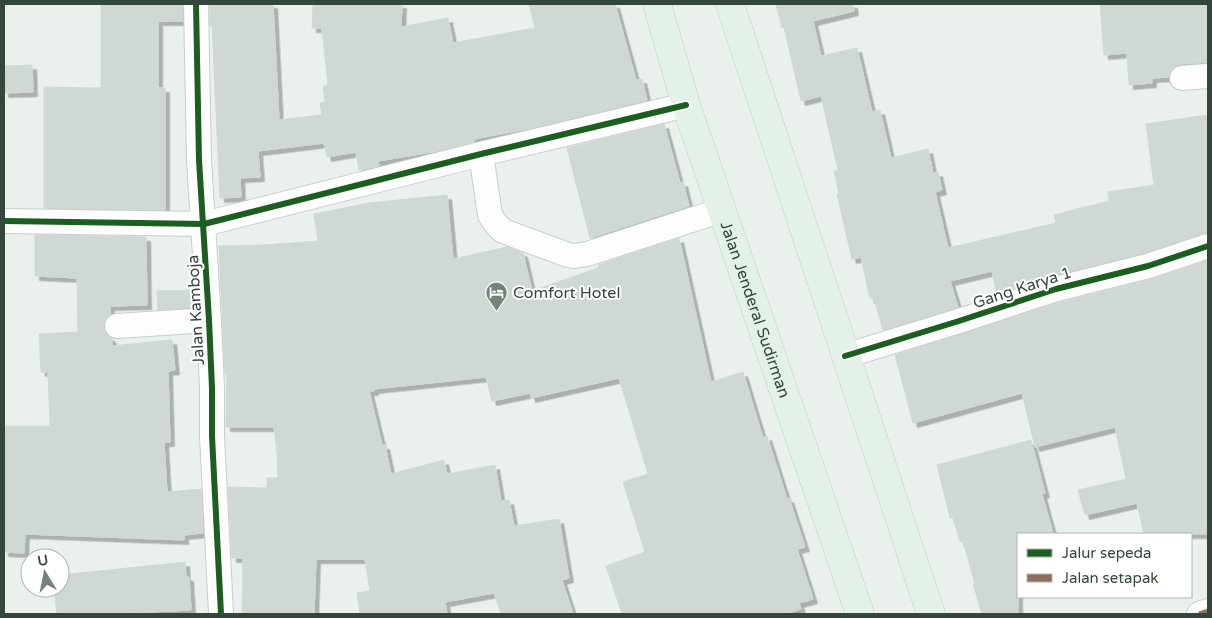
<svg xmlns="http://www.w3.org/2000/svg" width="1212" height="618" font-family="'Varela Round',sans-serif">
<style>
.building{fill:#cfd8d2;stroke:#d0d9d2;filter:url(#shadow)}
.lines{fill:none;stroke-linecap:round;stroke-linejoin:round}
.minor-casing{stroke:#c7cfca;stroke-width:26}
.major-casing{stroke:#b7d4c1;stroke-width:29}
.minor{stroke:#fcfdfc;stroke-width:24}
.major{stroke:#e3f1e9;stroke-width:28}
.quiet{stroke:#8d6e63;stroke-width:5;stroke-dasharray:10 5;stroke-linecap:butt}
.cycleway-casing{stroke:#fff;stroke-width:9}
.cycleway{stroke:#1b5e20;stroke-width:6}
.labels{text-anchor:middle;stroke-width:4;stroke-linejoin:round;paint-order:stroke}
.street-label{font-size:16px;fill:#35473a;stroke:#fff}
.poi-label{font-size:16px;fill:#35473a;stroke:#fff;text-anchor:start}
</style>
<defs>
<filter id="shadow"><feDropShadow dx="4.5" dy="4.5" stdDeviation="0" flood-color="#0004"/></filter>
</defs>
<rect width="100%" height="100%" fill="#eaf1ec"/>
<!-- building -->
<g class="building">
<polygon points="101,4 158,4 158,88 165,88 165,210 44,208 44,87 101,88"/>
<polygon points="159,4 182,4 183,21 159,21"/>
<polygon points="210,4 273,4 279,120 322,115 320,103 325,102 323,86 328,85 322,28 312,28 313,4 402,4 401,27 448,18 453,43 535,28 529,4 615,4 636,80 642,79 647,100 527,129 474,139 474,142 432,152 378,161 379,166 359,170 356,152 327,157 324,143 258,151 260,177 240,178 241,197 220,198 212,25 210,26"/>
<polygon points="776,4 853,4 854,11 813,21 821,56 857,48 872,112 880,110 891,158 928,149 933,173 938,172 942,190 935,192 948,248 1056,223 1054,215 1109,201 1108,192 1154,185 1146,124 1208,115 1208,233 1144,253 1052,276 997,294 992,271 950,281 958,307 883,330 874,298 870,299 861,257 852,259 837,194 839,194 834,171 838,170 821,96 801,101 784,27 782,28"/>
<polygon points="1100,4 1208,4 1208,62 1180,64 1174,67 1170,72 1169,77 1152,78 1152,83 1129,85 1127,53 1104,55"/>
<polygon points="32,65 33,92 4,93 4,66"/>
<polygon points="664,124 680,183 683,182 689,206 590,238 567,148"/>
<polygon points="447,195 453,259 507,247 523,253 532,291 598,268 598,265 679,238 711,382 743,372 763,438 767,436 787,499 789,498 805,547 797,549 813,599 799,603 801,609 785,614 622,614 606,566 645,552 623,482 648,474 619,378 531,398 530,393 492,401 486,377 374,389 374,391 369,391 382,445 385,445 391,474 444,460 447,474 495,465 501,501 509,500 514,526 559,519 569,578 562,580 573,614 501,614 494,593 445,602 447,614 360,614 357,593 370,591 365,559 316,559 314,614 242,614 243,558 232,558 228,487 267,488 267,478 278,478 277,452 274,427 226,427 227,374 225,374 219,246 264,245 318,241 314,214 369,203"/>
<polygon points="35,235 146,237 147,305 110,306 110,314 105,320 103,327 106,334 112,339 112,346 172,340 175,370 168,371 170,442 164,442 167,492 201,489 203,533 184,535 184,540 25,534 24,553 4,552 4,426 50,426 48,372 41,372 39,334 78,332 77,278 35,276"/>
<polygon points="1208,260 1208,534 1144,534 1137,503 1085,515 1078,490 1126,479 1115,427 1035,447 1022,393 913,423 895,355 1060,302 1151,279"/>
<polygon points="193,290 194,307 158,310 157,291"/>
<polygon points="1031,440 1045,493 1042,494 1053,534 1018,534 1018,614 982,614 973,584 975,584 963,541 960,542 953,517 950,518 937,465"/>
<polygon points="185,562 186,577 189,577 191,610 107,614 57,614 54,588 60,588 60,575"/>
</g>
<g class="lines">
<defs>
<g id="minor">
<polyline points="196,4 199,160 209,320 212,388 212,436 221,614"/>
<polyline points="1182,78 1208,76"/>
<polyline points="481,154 490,215 495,223 503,231 568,255 574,256 587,254 722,210"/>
<polyline points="4,221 204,224 481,154 686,105"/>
<polyline points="117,326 209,320"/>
<polyline points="845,356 959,321 1056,289 1148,266 1208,246"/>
<polyline points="1199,614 1208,611"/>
</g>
<g id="major">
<path id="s1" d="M657,4L686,105L860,614"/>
<polyline points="730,4 931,614"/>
</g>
</defs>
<!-- minor casing -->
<use href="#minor" class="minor-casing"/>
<!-- major casing -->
<use href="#major" class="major-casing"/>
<!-- minor -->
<use href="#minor" class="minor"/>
<!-- major -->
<use href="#major" class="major"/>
<!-- quiet -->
<polyline class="quiet" points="1199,614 1208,611"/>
<defs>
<g id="cycleway">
<polyline points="196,4 199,160 209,320 212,388 212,436 221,614"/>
<polyline points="4,221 204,224 481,154 686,105"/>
<polyline points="845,356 959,321 1056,289 1148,266 1208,246"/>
</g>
</defs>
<!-- cycleway casing -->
<use href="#cycleway" class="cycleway-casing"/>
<!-- cycleway -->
<use href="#cycleway" class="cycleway"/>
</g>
<!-- icons -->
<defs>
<symbol id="hotel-pin" viewBox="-11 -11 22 30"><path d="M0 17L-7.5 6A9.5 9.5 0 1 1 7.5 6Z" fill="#748278" stroke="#fff"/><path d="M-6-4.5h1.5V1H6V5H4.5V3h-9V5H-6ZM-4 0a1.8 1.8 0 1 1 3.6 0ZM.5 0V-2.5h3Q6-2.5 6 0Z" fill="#fff"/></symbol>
</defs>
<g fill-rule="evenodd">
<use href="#hotel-pin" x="484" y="280" width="25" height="34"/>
</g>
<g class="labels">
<!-- street labels -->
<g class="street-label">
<text transform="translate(1022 287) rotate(-18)" y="6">Gang Karya 1</text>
<text transform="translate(195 310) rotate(-93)" y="6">Jalan Kamboja</text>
<text dy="6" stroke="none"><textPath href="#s1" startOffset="321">Jalan Jenderal Sudirman</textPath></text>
</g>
<!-- poi labels -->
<g class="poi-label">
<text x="513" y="298">Comfort Hotel</text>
</g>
</g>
<!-- border -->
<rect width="1212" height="618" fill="none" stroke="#35473a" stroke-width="10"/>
<!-- legend -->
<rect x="1017" y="533" width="175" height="65" fill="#ffffff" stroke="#aeb5b0"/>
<rect x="1027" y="549" width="25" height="8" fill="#1b5e20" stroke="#aeb5b0"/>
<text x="1062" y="558" font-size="15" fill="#35473a">Jalur sepeda</text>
<rect x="1027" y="574" width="25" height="8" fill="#8d6e63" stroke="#aeb5b0"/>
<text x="1062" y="583" font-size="15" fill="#35473a">Jalan setapak</text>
<!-- north arrow -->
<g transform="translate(45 573) rotate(350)"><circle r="24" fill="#ffffff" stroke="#aeb5b0"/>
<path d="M0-4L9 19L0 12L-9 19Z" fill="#748278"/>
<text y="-8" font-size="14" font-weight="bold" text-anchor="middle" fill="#35473a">U</text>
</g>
</svg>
